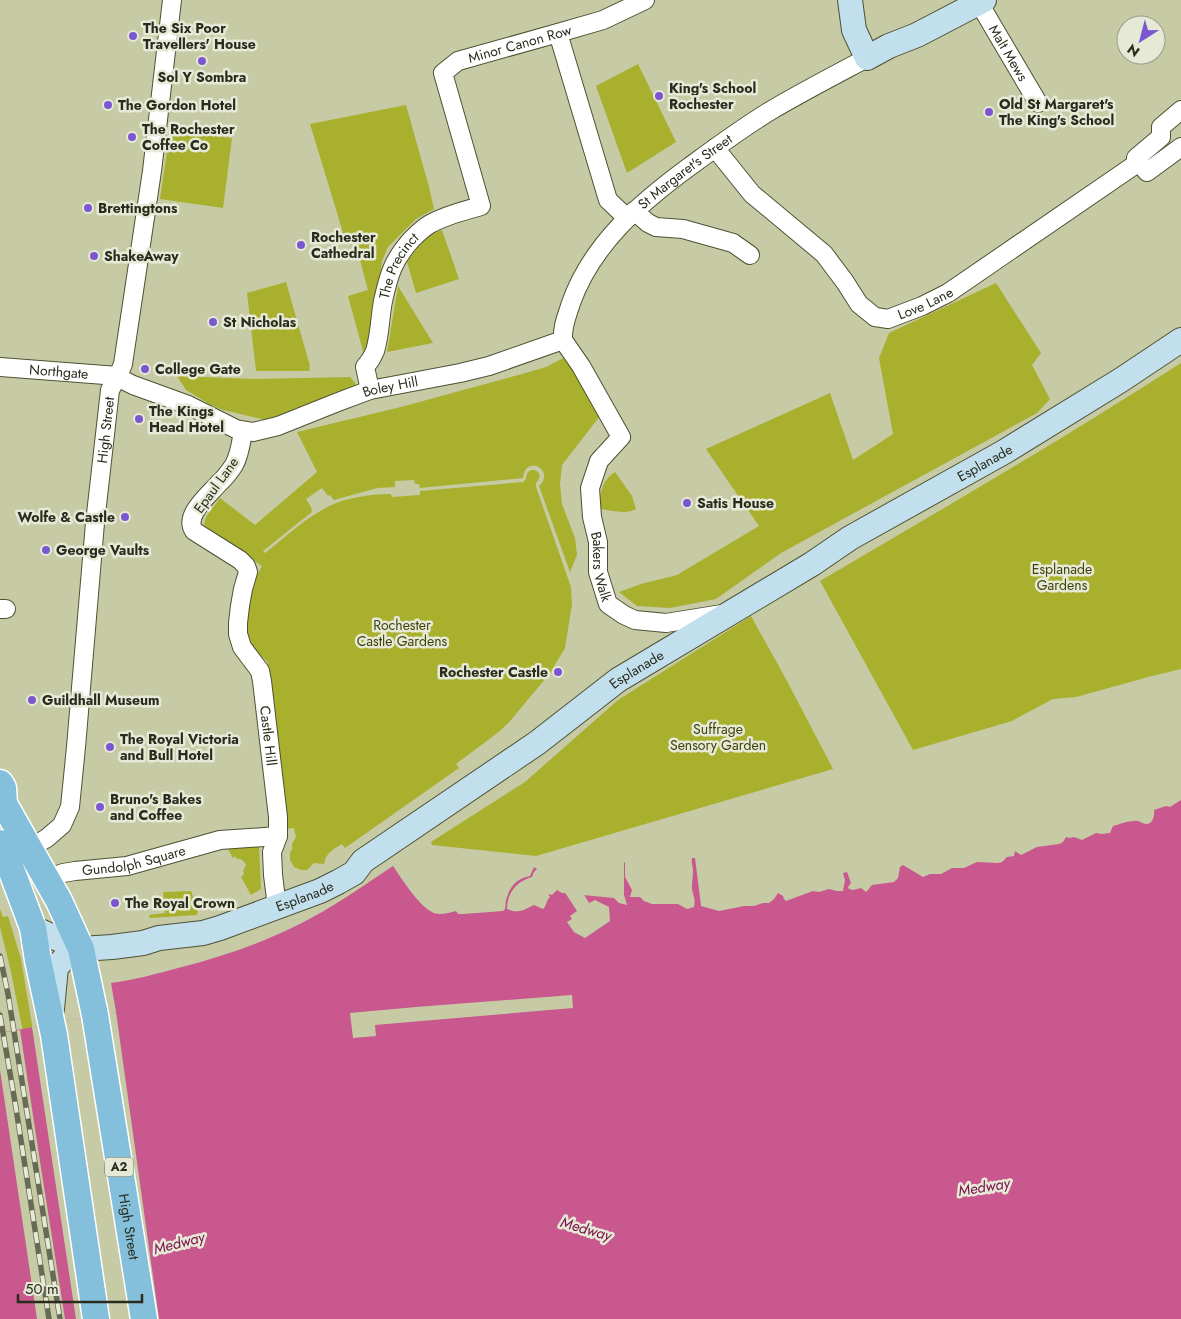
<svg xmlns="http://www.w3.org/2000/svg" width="1181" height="1319" font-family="Jost,sans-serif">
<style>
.green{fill:#a8b02d}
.water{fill:#c9588e}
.pier{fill:#c6caa5}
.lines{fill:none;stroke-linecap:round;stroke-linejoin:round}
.street-casing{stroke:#4f5231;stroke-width:20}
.secondary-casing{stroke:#4f5231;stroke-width:26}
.primary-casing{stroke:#fff;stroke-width:29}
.street{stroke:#fff;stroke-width:18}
.secondary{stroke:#c2dfed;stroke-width:24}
.primary{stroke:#84bfdb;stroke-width:26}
.rail-casing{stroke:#686b53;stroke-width:5.5}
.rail{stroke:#e6e9d6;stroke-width:4;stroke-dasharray:11;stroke-linecap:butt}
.poi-dot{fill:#7a57d1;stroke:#e6e9d6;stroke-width:2}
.labels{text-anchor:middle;stroke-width:5;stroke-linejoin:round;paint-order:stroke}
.shield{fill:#e6e9d6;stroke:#626454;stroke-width:1}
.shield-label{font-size:12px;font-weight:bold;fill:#292b1c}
.poi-label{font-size:14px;font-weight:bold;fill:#292b1c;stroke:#e6e9d6;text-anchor:start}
.street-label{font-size:14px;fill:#292b1c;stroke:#e6e9d6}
.park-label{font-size:14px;fill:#40430b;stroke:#e6e9d6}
.water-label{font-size:15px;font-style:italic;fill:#7a0e4b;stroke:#e6e9d6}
</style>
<rect width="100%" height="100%" fill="#c6caa5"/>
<!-- green -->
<g class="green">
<polygon points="638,64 676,142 627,173 596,86"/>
<polygon points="406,105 429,187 434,209 416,219 388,247 382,261 374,334 366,355 365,351 363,351 348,296 368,290 353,234 344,236 310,124"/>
<polygon points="170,131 232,138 223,208 160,199"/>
<path d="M442,230L459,279L416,293L407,262C416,250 427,234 442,230Z"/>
<polygon points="286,282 310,366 309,367 310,371 256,371 247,293"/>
<polygon points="996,283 1041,353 1032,365 1050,399 1037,413 781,553 716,599 670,608 637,606 619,592 641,584 677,575 759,526 706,449 830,393 853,460 893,434 879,358 889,333"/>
<polygon points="398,286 433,343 387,352"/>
<path d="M567,356L603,412L562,465L560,484L562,504L575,538L577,555L570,572L539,486C556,471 526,453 523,478L420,488L419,484H415L414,480L395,481V487L377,488L334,500L330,495L328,496L322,488L306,499L311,507L312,512L303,519L263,551L265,553C287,536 308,515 334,504C349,497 375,494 391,494L392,497L420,495V491L523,482L526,479C526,463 548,471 536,483V487L571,587L572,604L565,648L550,673L511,720L500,731L456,764L459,768L345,848L342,844C332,850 326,853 324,864L314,863L307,870H301L294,867L290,860V853L292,849V844L296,837L294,828L286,829L271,676L267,661L248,645L245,638L244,612L254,580L262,566L205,526L204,524L206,517L220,498L255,525L317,472L297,432L401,407L522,374L546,367Z"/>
<path d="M1181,363V669L1152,676L1076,697L1053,699L1012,721L913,750L820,581C941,510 1063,439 1181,363Z"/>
<polygon points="177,376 254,379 350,377 356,384 354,388 270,421 223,410 211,405 186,390"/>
<path d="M615,472L632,496L636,509C627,515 610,510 600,509C600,494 601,481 615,472Z"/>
<polygon points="751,616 787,681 833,769 536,856 432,845 431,842 525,782 618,700"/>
<path d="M259,845L261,889L251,895L241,877L244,874L243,871L246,865C244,861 241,858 236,859V856L233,858L228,849Z"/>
<polygon points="191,891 198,910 197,915 150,918 149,915 165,913 163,892"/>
<polygon points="0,909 3,917 8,916 21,959 33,1031 23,1032 11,972 0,927"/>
</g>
<!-- water -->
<path class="water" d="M1181,800V1319H0V1033L116,1012L111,983C134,980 156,974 178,968C226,956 269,941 313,917C341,902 367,883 393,866C402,879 418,905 432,912C438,916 449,913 456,911L458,914H463L503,911L505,909C506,905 505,901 507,897C510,886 518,878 530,876L534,867L537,869L534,872L532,877C517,881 507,893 507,909C519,914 523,910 534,905L543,909C547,906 546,900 550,897L548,894L552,895L557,890L562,893L614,898L619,903L627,905L624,895V862L625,863V877L632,890L630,897H640L644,901L652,904H678L687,909L694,907C696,897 692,895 692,887C692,882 693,876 693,871C693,866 691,863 692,858H695L701,906L719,911L744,906H754L763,903H769L774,899L778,893L783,896L784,899L786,901L813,891L819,892L829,889L837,891H843L845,880L843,873L847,872L851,883L848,887L849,889L853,890L861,888L866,892L868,890L872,885L894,882L898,878L900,867L903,865L923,877L930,874H941L952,868H964L977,862L998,863L1002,862L1007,857L1014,856L1015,851L1021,855L1037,847L1059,844L1063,842L1066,837L1070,838L1074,837L1082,840L1096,833L1101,834L1110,833L1113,826C1120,824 1128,821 1134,821C1139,820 1142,824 1147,824C1153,823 1155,815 1154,810L1166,806L1170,807Z"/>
<!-- pier -->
<g class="pier">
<polygon points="564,891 583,893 589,903 595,900 609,907 610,921 585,938 574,932 567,922 572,919 570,916 577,911"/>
<polygon points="572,995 573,1008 375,1025 376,1036 353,1038 350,1013 416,1007"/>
<polygon points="116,1012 159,1319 76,1319 32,1027"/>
<polygon points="20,1030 41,1168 65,1319 37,1319 0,1070 0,1033"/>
</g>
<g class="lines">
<defs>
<g id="street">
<path id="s1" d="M979,3L1038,103"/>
<polyline points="558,33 608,200 627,218"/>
<path id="s2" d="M715,148L752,194L824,254L845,282L859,304L875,317L888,319L922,306L948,293L1139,162L1147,172L1181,147"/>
<polyline points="1139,162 1136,158 1161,137 1161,127 1181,110"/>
<polyline points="634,211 648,223 656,227 683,229 733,243 750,255"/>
<path id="s3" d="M563,340C562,326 567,316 571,303C592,244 640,203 689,167C715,148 742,128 770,111C802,92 835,75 867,58"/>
<path id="s4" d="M563,340L581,366L621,437L599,461L590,488L592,517L598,542V572L608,604L624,615L635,620L666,623L722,614"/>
<path id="s5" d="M0,367L118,376"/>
<path id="s6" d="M118,376L125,381L133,385L188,405L236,429L253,432L278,426L338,402L370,390L460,373L489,366L563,340"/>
<path id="s7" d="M370,390L365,367L371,359L375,351C380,335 380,317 383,301C389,274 393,260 412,239C418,233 423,228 430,224C446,215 464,211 481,206L443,73L458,61L558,33L603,20L645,0"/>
<path id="s8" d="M243,431C241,443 240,454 234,465C230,471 225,478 219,483C210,494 183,515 194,531L240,560L246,566L248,572L243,589L240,606L238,623V634L242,647L260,671L262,681L278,817V836L272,852L273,875L277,907"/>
<polyline points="0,609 6,609"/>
<path id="s9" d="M30,848L47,838L62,825L70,807L76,747L95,523L110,390L118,376L123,364L152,171L172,0"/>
<path id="s10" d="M47,879L63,873L75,871L127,866L220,840L278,836"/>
</g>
<g id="secondary">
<polyline points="850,0 854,30 867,58 889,46 917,35 984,0"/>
<polyline points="33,928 81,949"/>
<path id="s11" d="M52,1009L56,967L69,954L81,949L112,947L143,943L159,938L203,933L220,928L320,891L338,882L354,873L363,861L537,743L618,680L812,564L850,538L1004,452L1121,380L1181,340"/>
</g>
<g id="primary">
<path id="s12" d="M0,783L3,788L4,804L59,901L81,949L95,1015L144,1319"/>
<polyline points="0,843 5,853 33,928 38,960 54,1035 96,1319"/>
</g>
</defs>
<!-- street casing -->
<use href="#street" class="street-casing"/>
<!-- secondary casing -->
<use href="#secondary" class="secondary-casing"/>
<!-- primary casing -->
<use href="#primary" class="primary-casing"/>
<!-- street -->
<use href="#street" class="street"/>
<!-- secondary -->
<use href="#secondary" class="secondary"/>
<!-- primary -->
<use href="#primary" class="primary"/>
<defs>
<g id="rail">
<polyline points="0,956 8,994 60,1319"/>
<polyline points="0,1015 15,1102 49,1319"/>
</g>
</defs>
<!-- rail casing -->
<use href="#rail" class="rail-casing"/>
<!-- rail -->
<use href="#rail" class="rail"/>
</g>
<!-- markers -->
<g class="poi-dot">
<circle cx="133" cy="36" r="5"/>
<circle cx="202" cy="61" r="5"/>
<circle cx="659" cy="96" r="5"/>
<circle cx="108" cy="105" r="5"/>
<circle cx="989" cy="112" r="5"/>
<circle cx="132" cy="137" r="5"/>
<circle cx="88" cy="208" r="5"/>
<circle cx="301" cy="245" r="5"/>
<circle cx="94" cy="256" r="5"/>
<circle cx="213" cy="322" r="5"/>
<circle cx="145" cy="369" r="5"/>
<circle cx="139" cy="419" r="5"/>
<circle cx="687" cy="503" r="5"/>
<circle cx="125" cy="517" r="5"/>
<circle cx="46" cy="550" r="5"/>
<circle cx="558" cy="672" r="5"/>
<circle cx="32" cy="700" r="5"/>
<circle cx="110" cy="747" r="5"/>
<circle cx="100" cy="807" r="5"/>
<circle cx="115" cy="903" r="5"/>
</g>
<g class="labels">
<!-- shield labels -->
<rect class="shield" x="105" y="1157.5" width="28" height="19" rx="4"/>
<g class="shield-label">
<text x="119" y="1171">A2</text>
</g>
<!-- poi labels -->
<g class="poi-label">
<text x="143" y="33">The Six Poor<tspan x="143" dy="16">Travellers' House</tspan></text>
<text x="202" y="82" text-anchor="middle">Sol Y Sombra</text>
<text x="669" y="93">King's School<tspan x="669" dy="16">Rochester</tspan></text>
<text x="999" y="109">Old St Margaret's<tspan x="999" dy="16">The King's School</tspan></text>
<text x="118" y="110">The Gordon Hotel</text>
<text x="142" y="134">The Rochester<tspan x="142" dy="16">Coffee Co</tspan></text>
<text x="98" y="213">Brettingtons</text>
<text x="311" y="242">Rochester<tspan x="311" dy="16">Cathedral</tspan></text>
<text x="104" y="261">ShakeAway</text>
<text x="223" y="327">St Nicholas</text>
<text x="155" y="374">College Gate</text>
<text x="149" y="416">The Kings<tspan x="149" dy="16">Head Hotel</tspan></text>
<text x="697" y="508">Satis House</text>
<text x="115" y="522" text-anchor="end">Wolfe &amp; Castle</text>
<text x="56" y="555">George Vaults</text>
<text x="548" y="677" text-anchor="end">Rochester Castle</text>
<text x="42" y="705">Guildhall Museum</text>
<text x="120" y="744">The Royal Victoria<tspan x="120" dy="16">and Bull Hotel</tspan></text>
<text x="110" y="804">Bruno's Bakes<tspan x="110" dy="16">and Coffee</tspan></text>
<text x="125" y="908">The Royal Crown</text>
</g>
<!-- street labels -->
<g class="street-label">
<text dy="5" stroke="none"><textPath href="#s7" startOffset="462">Minor Canon Row</textPath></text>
<text dy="5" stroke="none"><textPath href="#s1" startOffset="58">Malt Mews</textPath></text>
<text dy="5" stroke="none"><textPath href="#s3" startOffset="215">St Margaret's Street</textPath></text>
<text dy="5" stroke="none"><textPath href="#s7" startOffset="132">The Precinct</textPath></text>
<text dy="5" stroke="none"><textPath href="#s2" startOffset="288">Love Lane</textPath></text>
<text dy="5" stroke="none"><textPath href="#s5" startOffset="59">Northgate</textPath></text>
<text dy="5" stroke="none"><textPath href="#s6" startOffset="292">Boley Hill</textPath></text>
<text dy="5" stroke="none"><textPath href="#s9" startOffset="438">High Street</textPath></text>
<text dy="5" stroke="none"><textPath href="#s11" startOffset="1114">Esplanade</textPath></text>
<text transform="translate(216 485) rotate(-54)" y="5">Epaul Lane</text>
<text dy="5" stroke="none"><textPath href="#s4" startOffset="254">Bakers Walk</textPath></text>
<text dy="5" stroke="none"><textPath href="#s11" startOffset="709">Esplanade</textPath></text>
<text dy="5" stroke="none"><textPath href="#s8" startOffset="358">Castle Hill</textPath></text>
<text dy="5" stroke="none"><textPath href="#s10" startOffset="89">Gundolph Square</textPath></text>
<text dy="5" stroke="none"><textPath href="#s11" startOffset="305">Esplanade</textPath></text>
<text dy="5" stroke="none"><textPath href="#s12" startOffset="468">High Street</textPath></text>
</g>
<!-- park labels -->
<g class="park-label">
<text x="1062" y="574">Esplanade<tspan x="1062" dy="16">Gardens</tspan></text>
<text x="402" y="630">Rochester<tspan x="402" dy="16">Castle Gardens</tspan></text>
<text x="718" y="734">Suffrage<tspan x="718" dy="16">Sensory Garden</tspan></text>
</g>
<!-- water labels -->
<g class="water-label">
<text transform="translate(984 1187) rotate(-9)" y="5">Medway</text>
<text transform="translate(586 1229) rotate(16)" y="5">Medway</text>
<text transform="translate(179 1243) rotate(-14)" y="5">Medway</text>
</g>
</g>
<!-- north arrow -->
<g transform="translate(1141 40) rotate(216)"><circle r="24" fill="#e6e9d6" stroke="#9a9d8c"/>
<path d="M0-4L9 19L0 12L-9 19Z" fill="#7a57d1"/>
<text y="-8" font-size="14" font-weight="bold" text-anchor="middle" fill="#292b1c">N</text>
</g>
<!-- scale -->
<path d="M18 1294v8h124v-8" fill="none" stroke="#292b1c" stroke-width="2.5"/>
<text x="25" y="1294" font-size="15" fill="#292b1c" stroke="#e6e9d6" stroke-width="4" paint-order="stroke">50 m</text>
</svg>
